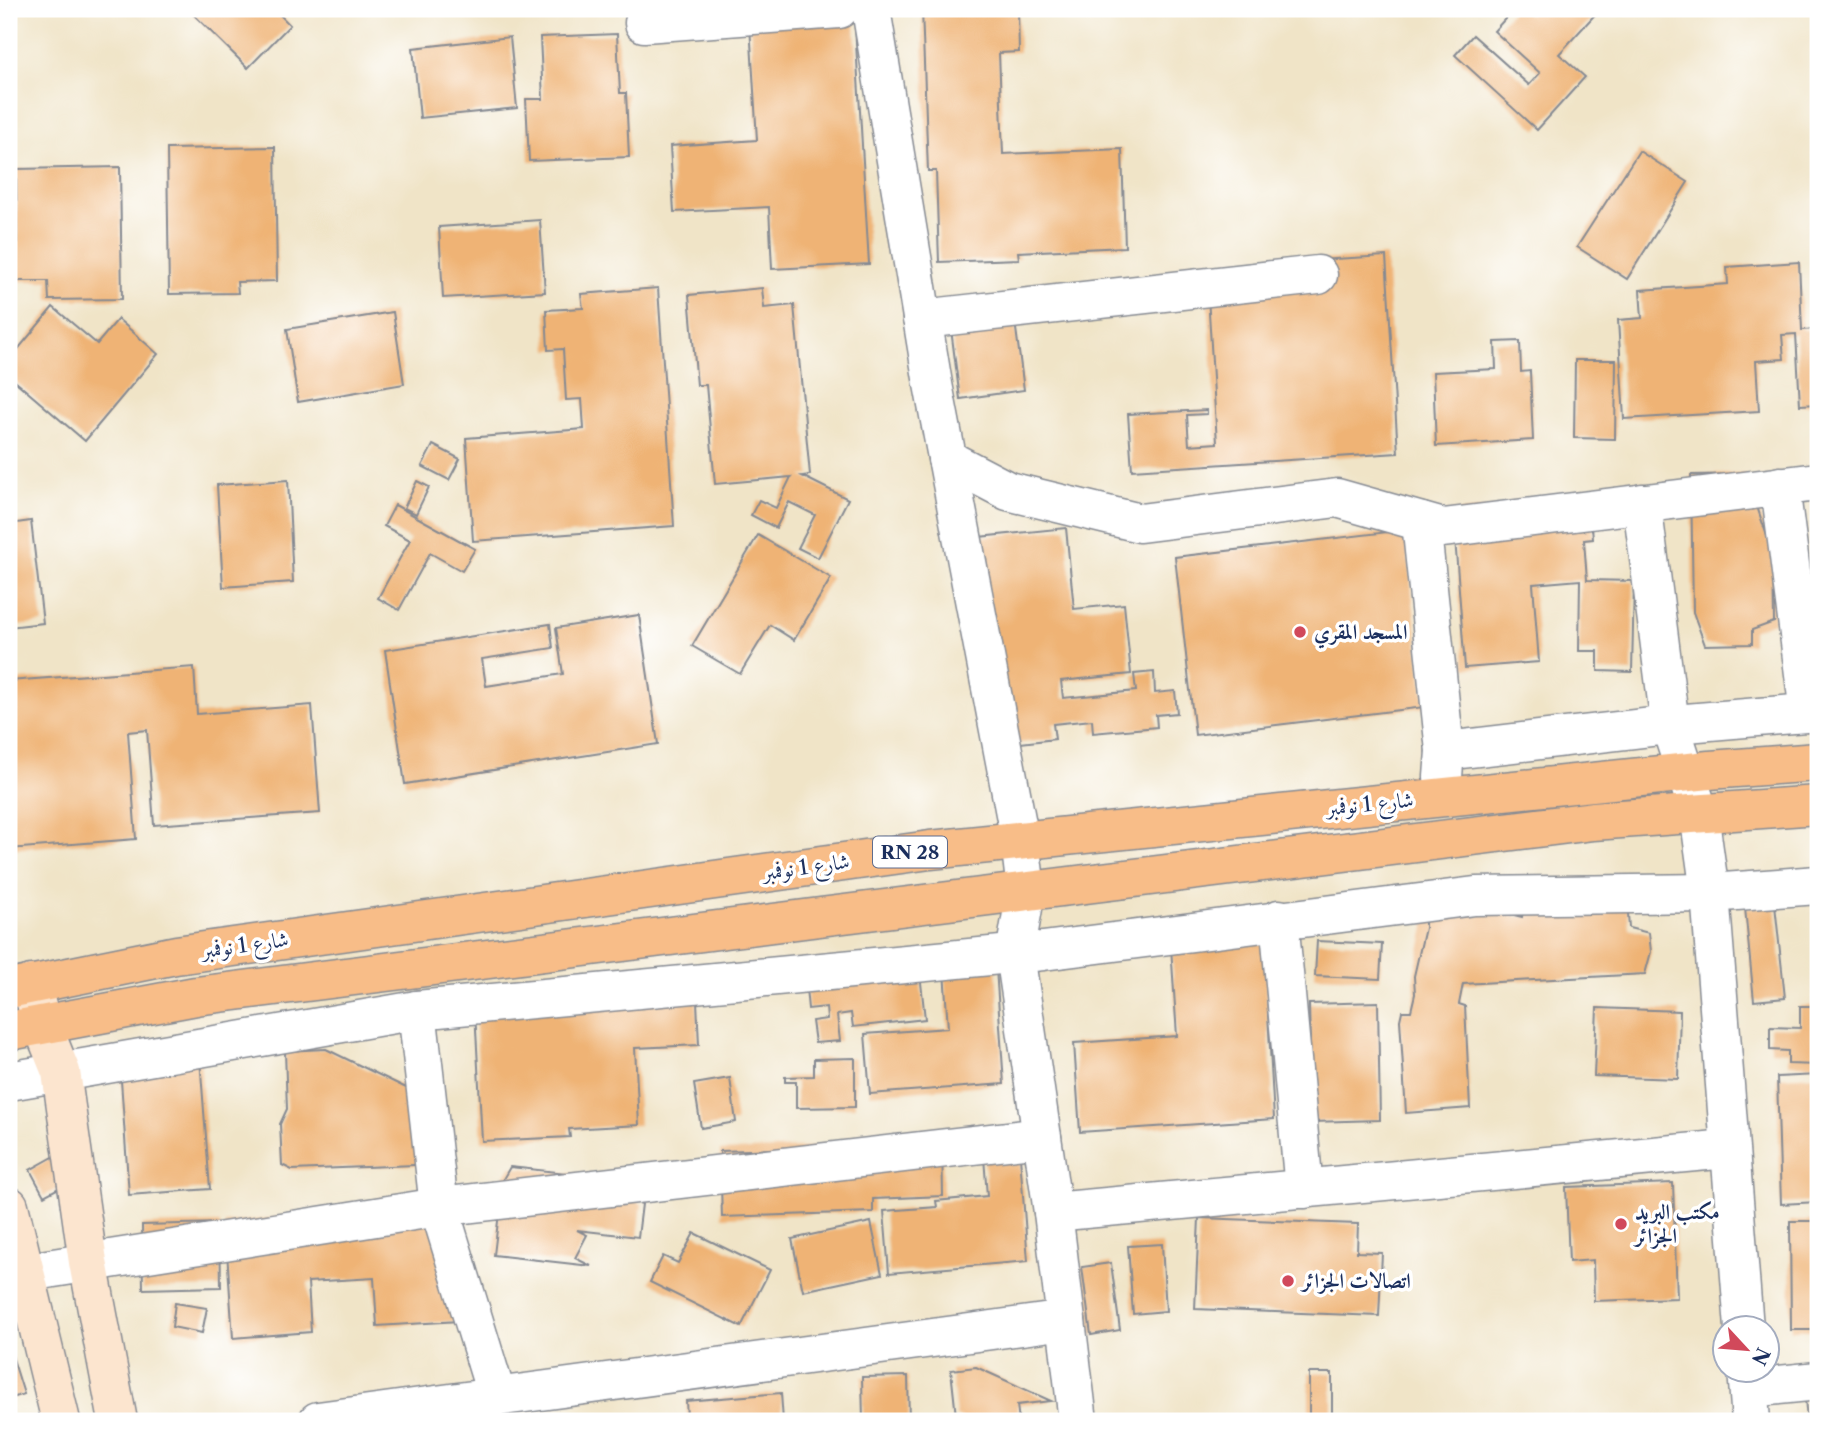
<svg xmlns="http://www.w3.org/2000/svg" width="1827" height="1430" font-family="'Libre Caslon Text',Amiri,serif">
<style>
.building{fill:#efb375}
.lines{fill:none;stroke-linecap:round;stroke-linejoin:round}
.street-casing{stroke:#868a92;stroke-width:41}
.secondary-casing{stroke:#868a92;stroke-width:41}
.primary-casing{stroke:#868a92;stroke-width:41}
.street{stroke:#fff;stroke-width:38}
.secondary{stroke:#fce5cf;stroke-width:38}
.primary{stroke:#f8bd88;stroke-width:38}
.poi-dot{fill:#d1495b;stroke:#fff;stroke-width:2.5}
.labels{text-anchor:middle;stroke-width:7;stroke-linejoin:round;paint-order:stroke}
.shield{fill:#fff;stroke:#5f6d8e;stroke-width:2}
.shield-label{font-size:19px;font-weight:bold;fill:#1b2f5e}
.poi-label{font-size:21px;font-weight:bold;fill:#1b2f5e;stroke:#fff;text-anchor:start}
.street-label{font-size:21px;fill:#1b2f5e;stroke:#fff}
</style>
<rect width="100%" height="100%" fill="#fff"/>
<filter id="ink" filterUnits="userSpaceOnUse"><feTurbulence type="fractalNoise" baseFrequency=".0143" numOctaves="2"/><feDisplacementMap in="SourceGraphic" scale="14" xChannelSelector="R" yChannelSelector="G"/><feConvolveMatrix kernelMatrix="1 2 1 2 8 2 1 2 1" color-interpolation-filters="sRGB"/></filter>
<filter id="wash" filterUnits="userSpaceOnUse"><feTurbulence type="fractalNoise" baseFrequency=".00686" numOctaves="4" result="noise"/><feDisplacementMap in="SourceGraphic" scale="28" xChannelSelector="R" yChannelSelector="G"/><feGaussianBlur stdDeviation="1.57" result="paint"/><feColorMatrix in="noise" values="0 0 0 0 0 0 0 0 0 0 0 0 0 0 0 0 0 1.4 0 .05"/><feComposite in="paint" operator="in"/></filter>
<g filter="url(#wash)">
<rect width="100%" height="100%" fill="#f0e4c7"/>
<g id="blocks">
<!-- building -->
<g class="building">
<polygon points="188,9 274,9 290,25 248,68"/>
<polygon points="749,9 854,9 869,264 772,269 769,207 674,212 670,146 757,140"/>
<polygon points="922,9 1018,9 1019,52 999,53 1003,154 1122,149 1125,247 1018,252 1019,259 939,262 936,171 928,171"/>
<polygon points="1514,9 1522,9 1529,15 1534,9 1600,9 1559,54 1585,77 1537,130 1455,55 1473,35 1529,85 1540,73 1494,31"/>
<polygon points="617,34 620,93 626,93 629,157 529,161 526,99 543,99 540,37"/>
<polygon points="510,37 517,108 420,118 413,48"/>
<polygon points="275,147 277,281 237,282 238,293 169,294 167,149"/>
<polygon points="1639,151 1688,182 1627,279 1577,247"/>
<polygon points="120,167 122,299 49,300 48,281 16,281 16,305 9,305 9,256 17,256 16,169"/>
<polygon points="540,220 545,292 443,298 439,227"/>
<polygon points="1386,256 1398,453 1132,470 1128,414 1207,410 1207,414 1187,415 1189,445 1217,443 1207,280 1282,262"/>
<polygon points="1799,262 1802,330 1818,329 1818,404 1800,405 1796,334 1782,335 1784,359 1756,361 1759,411 1624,419 1618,320 1642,318 1640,290 1728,284 1727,267"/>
<polygon points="658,288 674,526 473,541 466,438 584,429 582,399 566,400 563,349 548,350 546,310 583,308 581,294"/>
<polygon points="762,288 764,308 794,305 810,475 802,476 848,499 818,558 798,548 815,515 789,502 776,528 751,515 759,500 776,508 791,477 715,484 706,385 697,385 689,295"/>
<polygon points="1012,298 1024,390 960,399 948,306"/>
<polygon points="53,307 97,344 118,319 158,354 85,441 9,376 9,360"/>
<polygon points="393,312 404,384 298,402 287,329"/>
<polygon points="1520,341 1521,372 1530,371 1533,440 1436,446 1433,372 1496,369 1495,342"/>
<polygon points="1575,360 1616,360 1615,439 1574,438"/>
<polygon points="433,445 460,459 449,480 422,466"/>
<polygon points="1746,474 1773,554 1774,622 1752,630 1752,644 1705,645 1693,612 1691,475"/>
<polygon points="288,480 293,582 223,587 217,485"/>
<polygon points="417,481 429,487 416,514 404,508"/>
<polygon points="1590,500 1593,539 1584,540 1587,580 1634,581 1632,672 1598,671 1598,651 1579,651 1580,580 1533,584 1539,662 1465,668 1453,512"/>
<polygon points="395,505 475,549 462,571 430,553 399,610 378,598 410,540 384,526"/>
<polygon points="31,521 43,623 9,627 9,524"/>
<polygon points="1066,528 1074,609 1124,604 1131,674 1061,681 1063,698 1136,691 1134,674 1154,672 1155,693 1175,691 1177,713 1156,715 1157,727 1093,733 1092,720 1053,724 1055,739 1012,744 979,537"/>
<polygon points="1405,530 1425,707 1195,735 1175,557"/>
<polygon points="758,535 831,578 794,640 770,625 740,674 692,646"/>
<polygon points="639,615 658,744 405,784 385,650 550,624 553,648 482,659 486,686 563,674 556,628"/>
<polygon points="194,667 197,714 312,705 320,813 154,825 147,730 128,732 136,839 9,849 9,681"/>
<polygon points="1626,884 1629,928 1649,933 1651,952 1645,974 1463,984 1459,1004 1465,1006 1470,1108 1406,1113 1400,1020 1402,1011 1411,1011 1415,994 1414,976 1425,928 1425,920 1502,912 1522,917 1528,890"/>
<polygon points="1775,905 1785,998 1754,1001 1745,908"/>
<polygon points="1265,916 1264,944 1274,1119 1080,1132 1074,1043 1177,1036 1171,947"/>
<polygon points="1317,941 1382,944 1380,979 1315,976"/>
<polygon points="995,954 1004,1084 870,1094 865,1034 948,1028 943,957"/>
<polygon points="918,955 925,1019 853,1027 851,1013 837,1015 840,1041 815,1043 812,1021 827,1019 826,1007 808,1009 806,988"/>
<polygon points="696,979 699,1045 635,1048 639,1125 569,1129 570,1137 482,1141 475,1011"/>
<polygon points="1378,1002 1380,1120 1312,1122 1309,1004"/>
<polygon points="1800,1006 1818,1006 1818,1065 1788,1064 1788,1051 1770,1050 1770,1027 1800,1028"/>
<polygon points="1597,1008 1680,1011 1678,1079 1594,1076"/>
<polygon points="326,1049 437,1103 439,1164 292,1170 282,1165 280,1124 287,1109 285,1051"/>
<polygon points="855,1058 855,1107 796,1108 796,1082 785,1082 785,1077 814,1076 814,1059"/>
<polygon points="200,1059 210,1189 129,1195 120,1066"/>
<polygon points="1818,1075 1818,1202 1781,1204 1777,1077"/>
<polygon points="730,1078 736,1122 701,1128 694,1084"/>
<polygon points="1018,1130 1028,1261 889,1273 884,1211 937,1207 936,1201 987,1196 982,1132"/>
<polygon points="942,1143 943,1196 873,1199 873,1212 722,1217 720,1151"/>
<polygon points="55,1156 70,1182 44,1196 30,1170"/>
<polygon points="510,1167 585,1175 642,1204 638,1237 577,1230 587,1235 575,1258 591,1266 494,1255 503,1179"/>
<polygon points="1673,1183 1677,1298 1594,1301 1593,1260 1569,1262 1566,1187"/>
<polygon points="452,1201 459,1321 377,1326 374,1278 308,1282 311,1332 233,1338 225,1223"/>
<polygon points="1199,1218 1358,1224 1357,1252 1382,1253 1379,1316 1195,1309"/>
<polygon points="1790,1221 1818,1221 1818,1330 1791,1330"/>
<polygon points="871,1222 882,1274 803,1291 792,1239"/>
<polygon points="220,1223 221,1287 143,1289 142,1225"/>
<polygon points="694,1233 770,1270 741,1327 650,1282 663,1256 678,1263"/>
<polygon points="1162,1244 1166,1311 1133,1314 1128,1246"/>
<polygon points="1111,1263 1120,1330 1091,1335 1082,1267"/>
<polygon points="175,1303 207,1308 202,1333 172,1327"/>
<polygon points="9,1346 24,1394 9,1399"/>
<polygon points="976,1367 1051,1401 1017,1405 1019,1421 968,1421 956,1416 951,1370"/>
<rect x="1309" y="1373" width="23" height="48"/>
<polygon points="908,1376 909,1421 863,1421 862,1377"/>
<polygon points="781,1393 783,1421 663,1421 663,1419 687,1417 686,1401"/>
<polygon points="1818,1397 1818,1421 1807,1421 1805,1398"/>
</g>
</g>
</g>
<g filter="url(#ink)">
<use href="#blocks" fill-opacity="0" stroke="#868a92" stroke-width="2"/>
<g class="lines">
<defs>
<g id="street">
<polyline points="871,9 933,384 1020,840 1026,891 1015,954 1053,1212 1078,1421"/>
<polyline points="644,23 839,9"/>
<polyline points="922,319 1318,275"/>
<polyline points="947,459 1008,491 1140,523 1337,498 1443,528 1818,482"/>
<polyline points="1780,486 1809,713"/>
<polyline points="1642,503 1670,725 1699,813 1710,893 1744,1328"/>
<polyline points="1421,522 1445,751 1443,777"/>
<polyline points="1445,751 1686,723 1818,712"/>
<polyline points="1279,919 1304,1189"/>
<polyline points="417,1010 439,1207 497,1397"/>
<polyline points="9,1081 417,1010 1043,951 1475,896 1710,893 1818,885"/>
<polyline points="1053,1212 1728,1149"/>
<polyline points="9,1275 439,1207 1042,1137"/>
<polyline points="1747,1370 1751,1421"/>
<polyline points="1749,1388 1818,1381"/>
<polyline points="318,1421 1066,1320"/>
</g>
<g id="secondary">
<polyline points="31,984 42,1025 61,1072 88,1262 118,1421"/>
<polyline points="9,1206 61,1421"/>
</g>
<g id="primary">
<polyline points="9,989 176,955 930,850 1709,770 1818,762"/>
<polyline points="9,1031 196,996 820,917 1593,821 1818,805"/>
</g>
</defs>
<!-- street casing -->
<use href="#street" class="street-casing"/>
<!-- secondary casing -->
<use href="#secondary" class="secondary-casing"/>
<!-- primary casing -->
<use href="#primary" class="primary-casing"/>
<!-- street -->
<use href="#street" class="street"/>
<!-- secondary -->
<use href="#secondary" class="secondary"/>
<!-- primary -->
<use href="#primary" class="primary"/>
</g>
</g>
<!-- markers -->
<g class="poi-dot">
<circle cx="1300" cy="632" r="7"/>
<circle cx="1621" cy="1224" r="7"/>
<circle cx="1288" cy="1281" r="7"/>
</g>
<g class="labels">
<!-- shield labels -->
<rect class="shield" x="873" y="836.5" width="74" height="31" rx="5"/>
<g class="shield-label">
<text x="910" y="859">RN 28</text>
</g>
<!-- poi labels -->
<g class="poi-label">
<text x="1314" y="639">المسجد المقري</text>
<text x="1635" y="1219">مكتب البريد<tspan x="1635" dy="24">الجزائر</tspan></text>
<text x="1302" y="1288">اتصالات الجزائر</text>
</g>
<!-- street labels -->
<g class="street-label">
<text transform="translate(1370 804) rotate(-6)" y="7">شارع 1 نوفمبر</text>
<text transform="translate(806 867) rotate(-8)" y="7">شارع 1 نوفمبر</text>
<text transform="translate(245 945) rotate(-8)" y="7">شارع 1 نوفمبر</text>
</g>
</g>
<!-- margin -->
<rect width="1827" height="1430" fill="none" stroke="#fff" stroke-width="35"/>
<!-- north arrow -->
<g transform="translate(1746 1349) rotate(116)"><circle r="33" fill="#ffffff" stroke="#a4acbf" stroke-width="2"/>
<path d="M0-5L12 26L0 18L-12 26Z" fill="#d1495b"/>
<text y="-10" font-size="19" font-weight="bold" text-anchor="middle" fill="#1b2f5e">N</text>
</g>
</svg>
